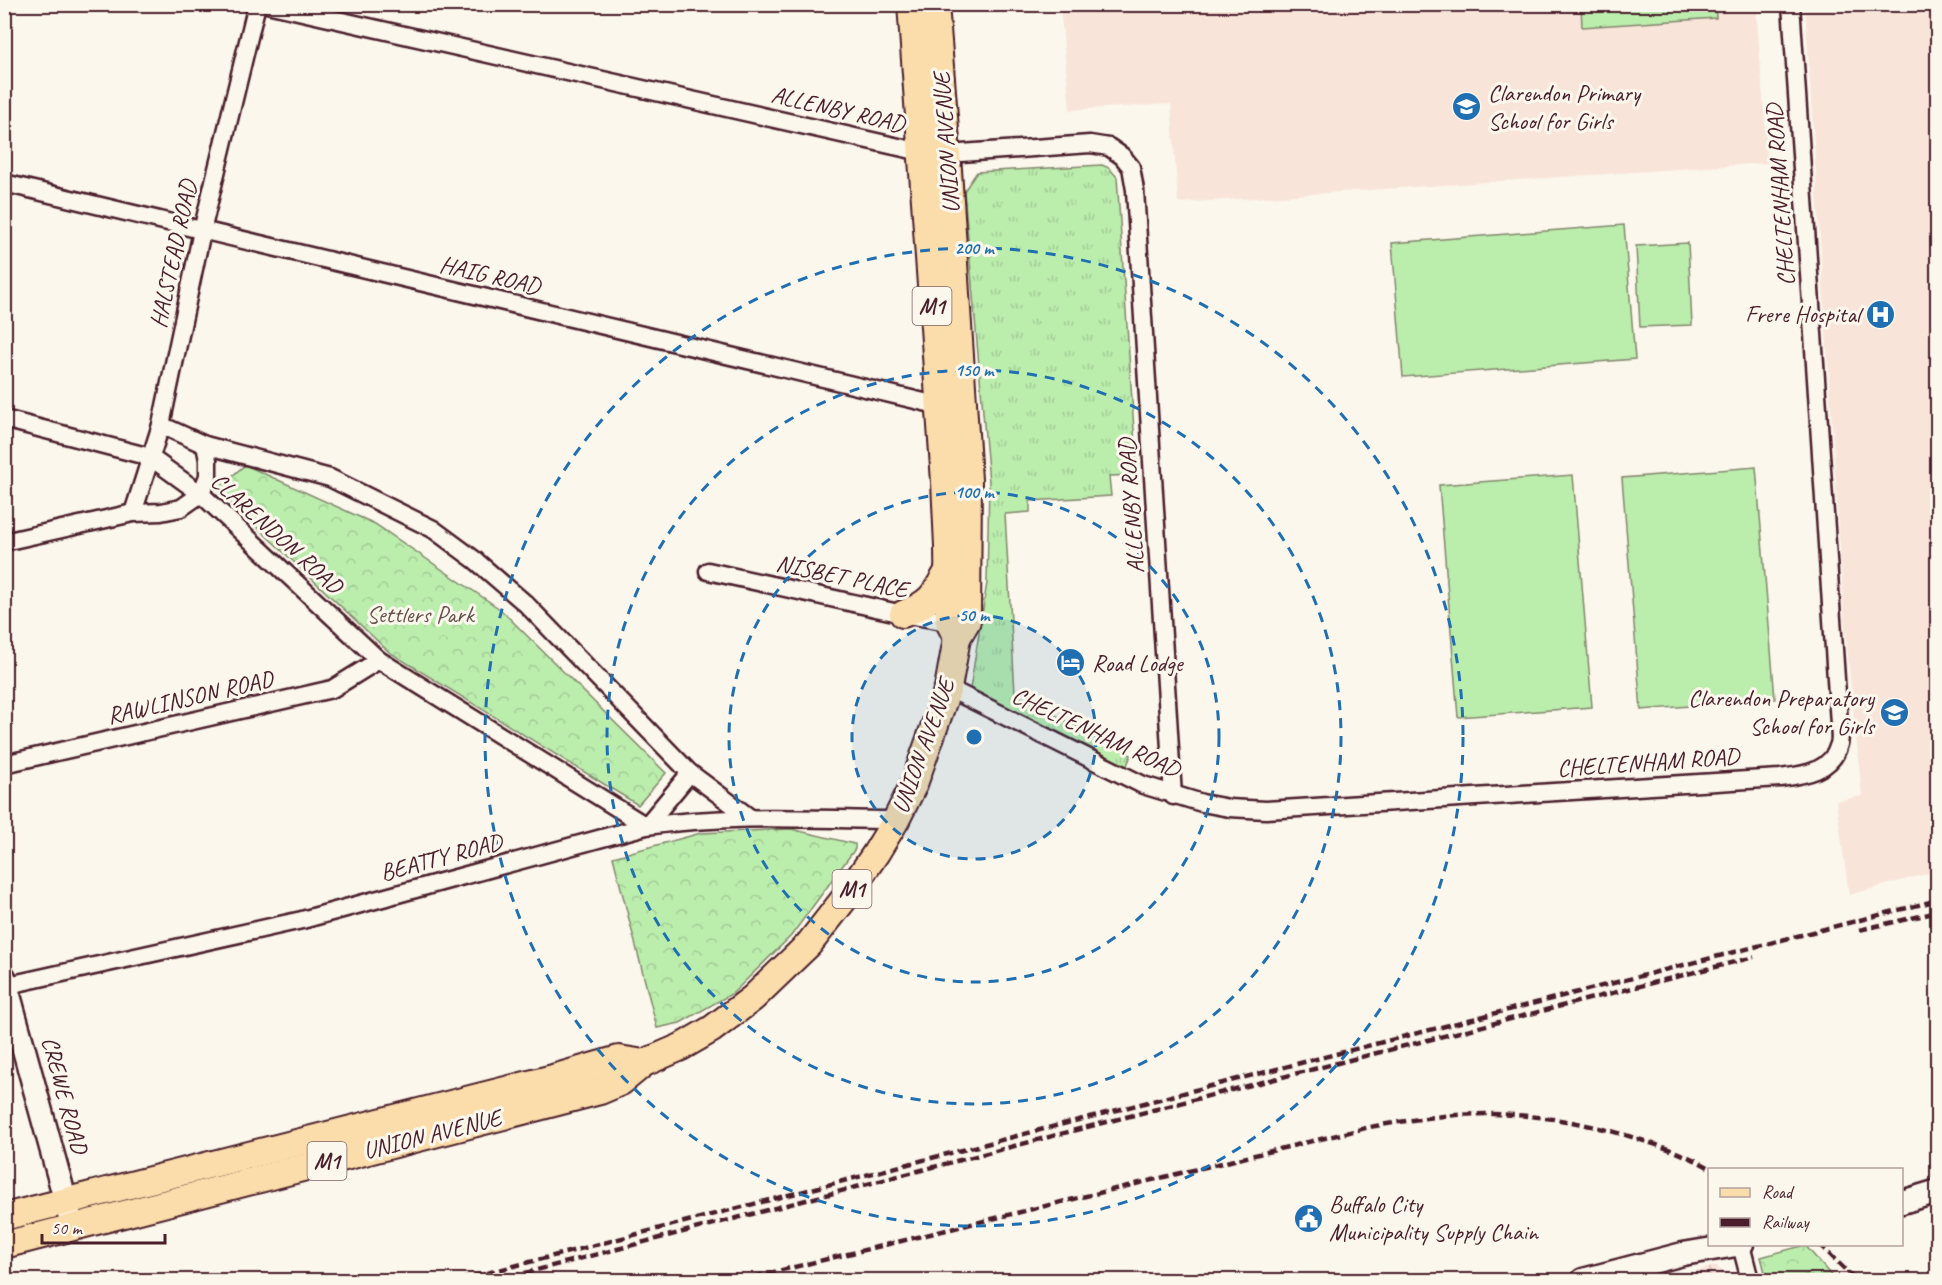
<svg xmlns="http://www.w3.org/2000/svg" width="1942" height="1285" font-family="Caveat,sans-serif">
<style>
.built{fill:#f9e4da}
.industrial{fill:url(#industrial-grid)}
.grass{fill:url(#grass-tufts);stroke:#82866c;stroke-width:1.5}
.forest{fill:url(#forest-crowns);stroke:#82866c;stroke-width:1.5}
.garden{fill:#bbedad;stroke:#82866c;stroke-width:1.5}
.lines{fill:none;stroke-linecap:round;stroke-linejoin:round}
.street-casing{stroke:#4a1f2b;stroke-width:21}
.secondary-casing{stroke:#4a1f2b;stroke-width:27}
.primary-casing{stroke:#4a1f2b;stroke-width:30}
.street{stroke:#fbf7ec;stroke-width:16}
.secondary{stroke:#fbf7ec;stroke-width:22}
.primary{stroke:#fbddab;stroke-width:26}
.rail{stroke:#4a1f2b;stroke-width:4.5;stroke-dasharray:9 4.5;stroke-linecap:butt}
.ring{fill:none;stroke:#1f6fb2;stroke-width:3;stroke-dasharray:10 8}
.labels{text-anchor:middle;stroke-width:6;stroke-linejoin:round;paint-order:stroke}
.shield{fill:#fbf7ec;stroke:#7f6065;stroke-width:1.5}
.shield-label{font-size:22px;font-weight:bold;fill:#4a1f2b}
.poi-label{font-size:24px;fill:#4a1f2b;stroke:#fbf7ec;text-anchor:start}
.street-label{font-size:24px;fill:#4a1f2b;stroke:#fbf7ec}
.park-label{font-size:24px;fill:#66524c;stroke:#fbf7ec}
.centre{fill:#1f6fb2;stroke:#fbf7ec;stroke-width:3}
.ring-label{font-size:18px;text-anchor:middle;font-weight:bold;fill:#1f6fb2;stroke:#fbf7ec;stroke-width:6;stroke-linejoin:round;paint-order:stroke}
</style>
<defs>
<pattern id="industrial-grid" width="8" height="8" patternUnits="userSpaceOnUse" patternTransform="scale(1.5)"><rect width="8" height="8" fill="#f9e4da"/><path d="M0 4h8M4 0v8" fill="none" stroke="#d7c3bb"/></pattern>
<pattern id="grass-tufts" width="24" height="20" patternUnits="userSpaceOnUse" patternTransform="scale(1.5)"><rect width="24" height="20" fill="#bbedad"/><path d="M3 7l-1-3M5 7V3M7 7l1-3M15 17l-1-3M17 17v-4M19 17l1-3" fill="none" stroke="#a2cb95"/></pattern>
<pattern id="forest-crowns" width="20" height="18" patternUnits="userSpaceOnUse" patternTransform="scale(1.5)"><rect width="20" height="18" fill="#bbedad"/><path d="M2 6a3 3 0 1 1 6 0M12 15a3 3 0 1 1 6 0" fill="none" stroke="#a2cb95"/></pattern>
</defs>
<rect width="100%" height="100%" fill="#fbf7ec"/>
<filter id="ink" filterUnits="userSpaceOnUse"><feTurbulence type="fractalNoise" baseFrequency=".0167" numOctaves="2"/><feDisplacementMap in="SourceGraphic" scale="12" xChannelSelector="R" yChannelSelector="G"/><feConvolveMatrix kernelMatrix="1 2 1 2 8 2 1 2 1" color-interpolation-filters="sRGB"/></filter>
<g filter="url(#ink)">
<!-- built -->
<g class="built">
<polygon points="1060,5 1756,5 1768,163 1178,203 1171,104 1070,110"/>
<polygon points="1805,5 1937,5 1937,871 1849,895 1836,801 1862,796 1845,628"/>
</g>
<!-- industrial -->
<polygon class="industrial" points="1716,1266 1732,1280 1661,1280"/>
<!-- grass -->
<polygon class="grass" points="1102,165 1109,168 1117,177 1137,475 1109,476 1111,496 1030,501 1030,512 1005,514 1015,694 1131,755 1126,768 970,689 987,583 989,482 964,191 977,172"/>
<!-- forest -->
<g class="forest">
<polygon points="245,465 375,524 500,609 666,773 638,805 389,652 217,489"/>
<polygon points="791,829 855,844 855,849 791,936 733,993 680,1023 657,1028 613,857 701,833"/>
<polygon points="1805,1245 1835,1280 1767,1280 1761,1257"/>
</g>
<!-- garden -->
<g class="garden">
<polygon points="1581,5 1715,5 1716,18 1582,27"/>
<polygon points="1624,225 1635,359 1403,377 1392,243"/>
<polygon points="1688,243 1692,325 1640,327 1636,246"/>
<polygon points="1756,467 1775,699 1641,710 1622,478"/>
<polygon points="1573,475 1592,707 1458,717 1439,485"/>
</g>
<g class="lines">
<defs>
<g id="street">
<polyline points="267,4 921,152 947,154 1090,144 1109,147 1122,156 1131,167 1135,190 1173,796"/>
<polyline points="4,183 949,408"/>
<polyline points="4,419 150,457 201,494 379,660 646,826 690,773"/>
<polyline points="161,425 205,445 330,478 433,529 475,560 526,604 690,773 749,817"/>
<polyline points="133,513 161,425 202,231 257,4"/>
<polyline points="4,542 133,513 161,512 181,508 201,494 208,476 208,460 205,445"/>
<polyline points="708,571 903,614 949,622 957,622"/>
<path d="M948,688L1143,785L1202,803L1229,808L1266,810L1780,778C1803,775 1832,772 1839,744C1841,738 1839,730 1839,724L1791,4"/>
<polyline points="4,764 332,689 379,660"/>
<path d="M4,986L302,920L646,826C729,814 813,819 896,820"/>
<polyline points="1741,1245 1750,1280"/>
</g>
<g id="secondary">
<polyline points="4,977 70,1217"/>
<polyline points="1902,1202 1938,1191"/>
<polyline points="1583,1280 1683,1254 1742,1244"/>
</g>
<g id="primary">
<polyline points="911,4 945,482 948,546 949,622 957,638"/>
<path d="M903,614C931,603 934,596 948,571"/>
<polyline points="4,1217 553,1078 619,1059 644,1063"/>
<polyline points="4,1245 554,1103 600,1091 621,1082 644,1063 681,1047 712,1029 753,998 809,944 848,894 876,853 896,820 914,784 948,688 957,638 967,621 968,480 947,154 935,4"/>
</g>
</defs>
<!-- street casing -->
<use href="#street" class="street-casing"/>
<!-- secondary casing -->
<use href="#secondary" class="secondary-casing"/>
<!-- primary casing -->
<use href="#primary" class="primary-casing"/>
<!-- street -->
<use href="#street" class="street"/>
<!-- secondary -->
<use href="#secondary" class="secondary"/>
<!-- primary -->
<use href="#primary" class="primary"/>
<!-- rail -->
<g class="rail">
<polyline points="1859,930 1938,912"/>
<polyline points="1819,1244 1856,1280"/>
<polyline points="460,1280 1152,1101 1938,900"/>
<polyline points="498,1280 1153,1110 1754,957"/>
<path d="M741,1280L1370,1127C1399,1122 1427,1117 1456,1115C1519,1111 1581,1120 1641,1140C1666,1148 1691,1156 1713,1170"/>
</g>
</g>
</g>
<!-- distance rings -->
<circle cx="974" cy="737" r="122" fill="#1f6fb2" fill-opacity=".12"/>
<g class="ring">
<circle cx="974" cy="737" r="122"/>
<circle cx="974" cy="737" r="245"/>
<circle cx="974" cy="737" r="367"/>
<circle cx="974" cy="737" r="489"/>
</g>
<!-- icons -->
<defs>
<symbol id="school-disc" viewBox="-11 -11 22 22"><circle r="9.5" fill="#1f6fb2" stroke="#fbf7ec"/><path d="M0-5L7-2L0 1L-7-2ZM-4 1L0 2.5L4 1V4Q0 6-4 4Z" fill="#fff"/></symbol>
<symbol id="hospital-disc" viewBox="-11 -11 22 22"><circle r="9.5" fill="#1f6fb2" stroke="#fbf7ec"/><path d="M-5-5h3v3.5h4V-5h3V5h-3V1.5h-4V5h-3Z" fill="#fff"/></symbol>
<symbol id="hotel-disc" viewBox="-11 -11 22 22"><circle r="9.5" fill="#1f6fb2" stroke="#fbf7ec"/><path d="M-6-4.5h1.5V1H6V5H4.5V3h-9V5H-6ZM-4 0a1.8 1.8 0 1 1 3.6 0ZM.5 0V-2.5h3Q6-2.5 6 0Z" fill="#fff"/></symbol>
<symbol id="civic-disc" viewBox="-11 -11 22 22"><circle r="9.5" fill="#1f6fb2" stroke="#fbf7ec"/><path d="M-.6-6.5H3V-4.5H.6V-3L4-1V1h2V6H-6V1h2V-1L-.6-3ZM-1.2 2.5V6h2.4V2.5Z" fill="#fff"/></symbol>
</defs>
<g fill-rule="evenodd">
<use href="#school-disc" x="1450" y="90" width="33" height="33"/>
<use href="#hospital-disc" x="1864" y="298" width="33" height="33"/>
<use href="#hotel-disc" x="1054" y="646" width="33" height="33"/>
<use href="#school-disc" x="1878" y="696" width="33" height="33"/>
<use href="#civic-disc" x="1292" y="1202" width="33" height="33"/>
</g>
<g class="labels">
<!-- shield labels -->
<g class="shield">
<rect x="912.5" y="287" width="39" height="38" rx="4.5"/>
<rect x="832.5" y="870" width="39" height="38" rx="4.5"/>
<rect x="307.5" y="1142" width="39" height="38" rx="4.5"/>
</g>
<g class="shield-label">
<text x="932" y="314">M1</text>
<text x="852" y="897">M1</text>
<text x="327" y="1169">M1</text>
</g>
<!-- poi labels -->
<g class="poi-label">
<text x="1488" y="101">Clarendon Primary<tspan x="1488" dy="28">School for Girls</tspan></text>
<text x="1860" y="322" text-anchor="end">Frere Hospital</text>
<text x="1092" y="671">Road Lodge</text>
<text x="1874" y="706" text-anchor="end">Clarendon Preparatory<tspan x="1874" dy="28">School for Girls</tspan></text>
<text x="1329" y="1212">Buffalo City<tspan x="1329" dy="28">Municipality Supply Chain</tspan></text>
</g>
<!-- street labels -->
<g class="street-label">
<text transform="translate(838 109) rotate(13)" y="8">ALLENBY ROAD</text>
<text transform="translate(946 143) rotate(-94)" y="8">UNION AVENUE</text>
<text transform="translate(1780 195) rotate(-94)" y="8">CHELTENHAM ROAD</text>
<text transform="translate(173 254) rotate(-78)" y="8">HALSTEAD ROAD</text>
<text transform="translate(490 275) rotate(13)" y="8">HAIG ROAD</text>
<text transform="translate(1131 506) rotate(-94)" y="8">ALLENBY ROAD</text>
<text transform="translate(277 533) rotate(42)" y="8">CLARENDON ROAD</text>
<text transform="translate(842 576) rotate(12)" y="8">NISBET PLACE</text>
<text transform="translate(190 697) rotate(-13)" y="8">RAWLINSON ROAD</text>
<text transform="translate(1096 732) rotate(25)" y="8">CHELTENHAM ROAD</text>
<text transform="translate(923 746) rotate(-70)" y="8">UNION AVENUE</text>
<text transform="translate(1648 762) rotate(-4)" y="8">CHELTENHAM ROAD</text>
<text transform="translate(441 857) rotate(-15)" y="8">BEATTY ROAD</text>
<text transform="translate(65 1095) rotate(75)" y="8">CREWE ROAD</text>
<text transform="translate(432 1134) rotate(-14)" y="8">UNION AVENUE</text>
</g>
<!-- park labels -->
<g class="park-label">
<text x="420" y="622">Settlers Park</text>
</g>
</g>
<circle cx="974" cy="737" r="9" class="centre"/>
<g class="ring-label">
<text x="974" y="254">200 m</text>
<text x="974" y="376">150 m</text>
<text x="974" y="498">100 m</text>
<text x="974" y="621">50 m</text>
</g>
<!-- margin -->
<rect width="1942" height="1285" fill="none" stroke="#fbf7ec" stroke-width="24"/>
<rect x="12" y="12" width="1918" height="1261" fill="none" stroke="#4a1f2b" stroke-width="2" filter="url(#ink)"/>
<!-- legend -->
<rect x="1708" y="1168" width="195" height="78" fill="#fbf7ec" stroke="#b4a19f" stroke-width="1.5"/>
<rect x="1720" y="1188" width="30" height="9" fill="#fbddab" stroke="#b4a19f" stroke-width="1.5"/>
<text x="1762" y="1198" font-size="18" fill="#4a1f2b">Road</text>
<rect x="1720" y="1218" width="30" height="9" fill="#4a1f2b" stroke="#b4a19f" stroke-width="1.5"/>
<text x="1762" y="1228" font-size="18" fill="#4a1f2b">Railway</text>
<!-- scale -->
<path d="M42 1234v9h123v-9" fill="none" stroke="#4a1f2b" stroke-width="3"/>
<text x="51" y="1234" font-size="18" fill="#4a1f2b" stroke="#fbf7ec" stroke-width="4.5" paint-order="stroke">50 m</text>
</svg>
